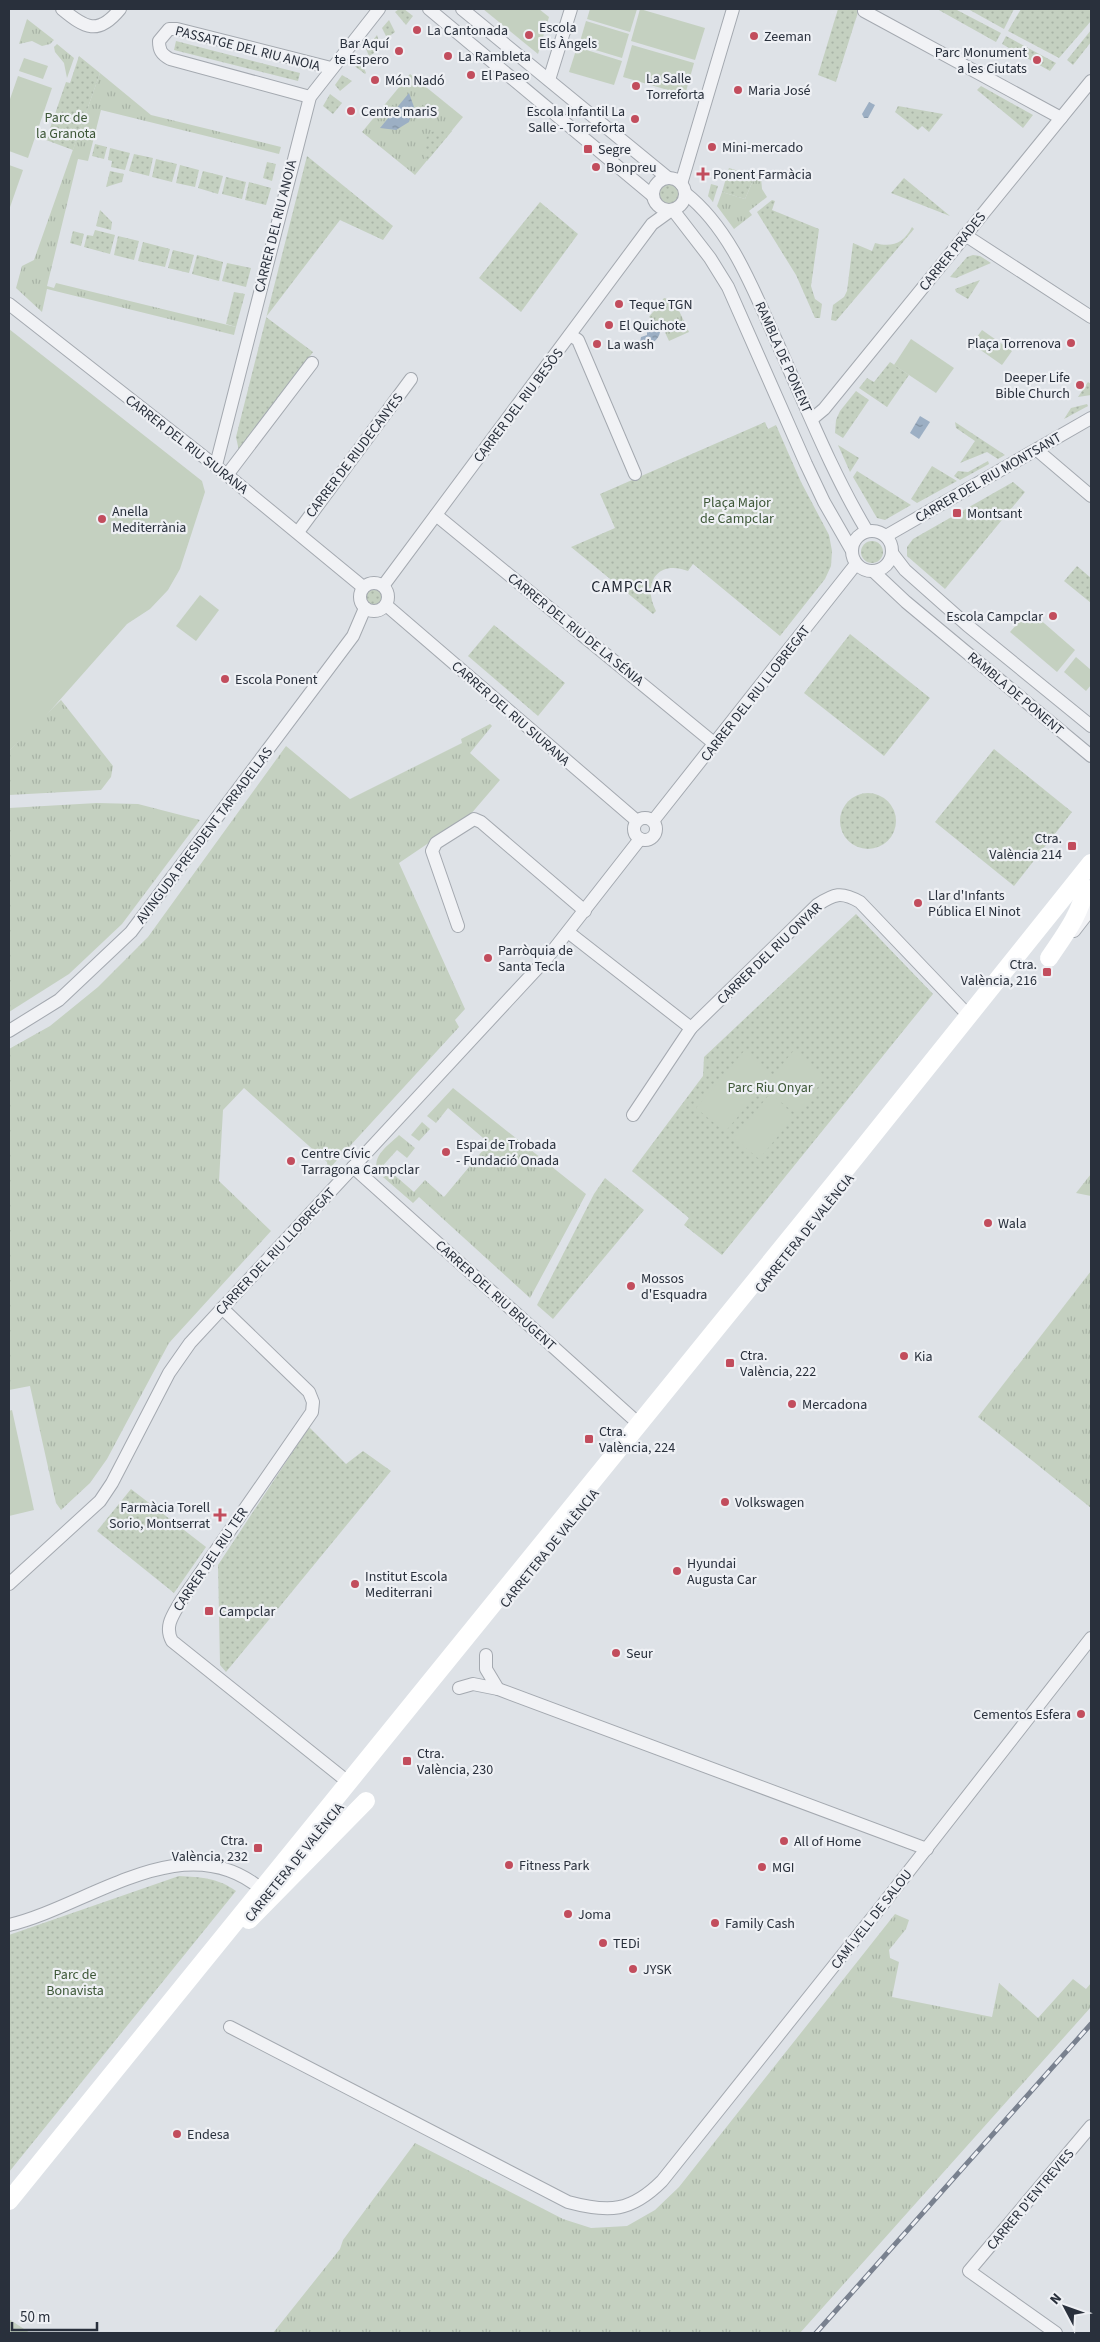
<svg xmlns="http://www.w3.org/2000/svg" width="1100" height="2342" font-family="'Source Sans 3',sans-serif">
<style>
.grass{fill:url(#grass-tufts)}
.park{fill:url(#park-dots)}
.pitch{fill:#c4d0c0}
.water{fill:url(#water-ripples)}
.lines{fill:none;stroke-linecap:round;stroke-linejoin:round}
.minor-casing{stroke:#a4a9b0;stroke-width:14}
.minor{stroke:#f1f2f5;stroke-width:12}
.secondary{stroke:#fff;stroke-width:18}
.rail-casing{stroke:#79818f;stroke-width:5}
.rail{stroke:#eef0f4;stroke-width:3;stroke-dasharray:9;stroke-linecap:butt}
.poi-dot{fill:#c24d5d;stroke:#eef0f4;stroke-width:2}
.labels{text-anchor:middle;stroke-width:4.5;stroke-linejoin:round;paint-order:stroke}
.poi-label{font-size:14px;fill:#29303c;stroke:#eef0f4;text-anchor:start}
.street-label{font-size:14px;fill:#29303c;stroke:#eef0f4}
.park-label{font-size:14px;fill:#3d5737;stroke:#eef0f4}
.quarter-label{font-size:16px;letter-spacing:1px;fill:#1b212d;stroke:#eef0f4}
</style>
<defs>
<pattern id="grass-tufts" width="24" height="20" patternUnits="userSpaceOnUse" patternTransform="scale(1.25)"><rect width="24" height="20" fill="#c4d0c0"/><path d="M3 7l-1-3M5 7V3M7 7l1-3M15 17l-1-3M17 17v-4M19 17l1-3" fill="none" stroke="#a8b3a6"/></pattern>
<pattern id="park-dots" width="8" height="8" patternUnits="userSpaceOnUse" patternTransform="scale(1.25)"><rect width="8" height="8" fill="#c4d0c0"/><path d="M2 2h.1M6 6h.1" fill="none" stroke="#a8b3a6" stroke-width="1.8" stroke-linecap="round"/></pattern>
<pattern id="water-ripples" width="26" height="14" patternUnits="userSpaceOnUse" patternTransform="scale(1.25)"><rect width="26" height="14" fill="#9cafc4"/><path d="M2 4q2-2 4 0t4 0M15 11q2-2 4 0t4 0" fill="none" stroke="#7f8fa0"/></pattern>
</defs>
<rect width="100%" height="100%" fill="#dee2e7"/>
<!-- grass -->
<g class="grass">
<polygon points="27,19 54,40 50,44 42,46 32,41 19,44"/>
<polygon points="57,44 74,58 67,78 64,63 55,52 54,47"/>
<polygon points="100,73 151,115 281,147 279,154 101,110 88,161 78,159 47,286 54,288 56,283 236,327 234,335 47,289 42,312 16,288 22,266 34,260"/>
<polygon points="410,74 463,117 415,175 362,132"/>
<polygon points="755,176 761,178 762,189 767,197 749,211 752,215 734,229 717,206 722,192 745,199"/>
<polygon points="664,298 674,300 689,332 669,341 662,326 649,317"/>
<polygon points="61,700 113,766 111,777 101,790 9,795 9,751"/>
<polygon points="490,724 492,726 470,753 500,780 470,815 399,863 465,1009 455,1020 459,1027 328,1170 327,1162 244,1088 223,1110 219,1181 271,1231 169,1343 107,1459 90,1483 61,1510 56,1503 30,1386 9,1390 9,1049 50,1026 98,987 148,937 286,746 350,799 462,743 461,739"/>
<polygon points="97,803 138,804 200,820 122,924 69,974 9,1012 9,808"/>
<polygon points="453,1088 586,1194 530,1298 419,1197 413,1203 383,1177 392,1173 414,1192 425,1180 444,1197 489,1143 448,1108 436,1123 427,1116"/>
<polygon points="422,1122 430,1129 419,1141 411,1135"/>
<path d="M399,1135L415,1148L407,1158L397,1150L378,1171C371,1156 389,1145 399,1135Z"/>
<polygon points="1091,1174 1091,1196 1076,1193"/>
<polygon points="1091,1271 1091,1508 978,1417"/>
<polygon points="895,1914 909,1920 906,1929 889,1950 890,1958 899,1962 892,1997 992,2017 999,1983 1038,2018 1073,1979 1086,1989 1091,1983 1091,2007 800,2333 273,2333 340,2249 343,2240 415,2143 563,2219 591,2228 627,2226 655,2210 679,2187"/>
<polygon points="9,2319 30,2333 9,2333"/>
</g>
<!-- park -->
<g class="park">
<polygon points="399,9 404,9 413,16 406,25 395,12"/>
<polygon points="838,9 859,9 836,82 818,75"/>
<polygon points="937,9 955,9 1001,33 996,42"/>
<polygon points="968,9 1014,9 1004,29"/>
<polygon points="1021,9 1091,9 1091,21 1059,58 1008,31"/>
<polygon points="389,20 395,32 387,38 382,28"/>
<polygon points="1091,30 1091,42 1073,65 1067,60"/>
<polygon points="377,35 381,49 369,56 366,49"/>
<polygon points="1006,36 1056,63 1050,71 1002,44"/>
<polygon points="176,41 300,73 298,81 174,50"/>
<polygon points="79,56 100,73 73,150 46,140 66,82 70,83"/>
<polygon points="359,56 366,73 365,74 352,64"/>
<polygon points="342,75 352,81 340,91 335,85"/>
<polygon points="981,86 1033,115 1023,128 977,90"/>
<polygon points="330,94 342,103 333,114 323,106"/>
<polygon points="898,106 943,114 929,132 922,126 918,130 895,112"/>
<path d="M435,130L452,131L427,161C421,148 422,138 435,130Z"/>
<polygon points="95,144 107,147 104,159 92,156"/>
<polygon points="110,148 130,153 125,170 111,167 112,161 108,160"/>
<polygon points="134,154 153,158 149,176 129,171"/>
<polygon points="307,156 393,226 383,240 340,220 266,317 313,352 239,451 236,437"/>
<polygon points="156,159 177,164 172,182 152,177"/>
<polygon points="267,162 276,164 272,181 263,178"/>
<polygon points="180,165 199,170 195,187 176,183"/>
<polygon points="729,168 755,176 745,199 722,192"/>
<polygon points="110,171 124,174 122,182 106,187"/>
<polygon points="203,171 223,176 218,194 198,188"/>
<polygon points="226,177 246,182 242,199 222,194"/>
<polygon points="904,178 950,216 891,193"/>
<circle cx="668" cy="193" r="11"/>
<polygon points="249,182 271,188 266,205 245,200"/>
<polygon points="711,184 718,186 713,202 708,196"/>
<polygon points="772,200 775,201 772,210 819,229 811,286 815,299 822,304 820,318 815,318 796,275 757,212"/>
<polygon points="540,202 578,234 521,312 479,278"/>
<polygon points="100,210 112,222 111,230 96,226"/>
<path d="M912,227L914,229L836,321L831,320L833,305L844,297L847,291L853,243L872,251L875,243C892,248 904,243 912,227Z"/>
<polygon points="95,230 115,235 110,254 84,247 87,235 93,236"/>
<polygon points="73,231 84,234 81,246 70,243"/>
<polygon points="118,236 139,241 134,260 114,255"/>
<polygon points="143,242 170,249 165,267 138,261"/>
<polygon points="173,250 194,255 189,273 168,268"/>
<polygon points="197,255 223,262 219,281 192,274"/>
<polygon points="973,255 980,256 991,263 956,278 950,277 967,257"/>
<polygon points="227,263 251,268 246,287 222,281"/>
<polygon points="980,280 968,299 956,292 955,289"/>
<polygon points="234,292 245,294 236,327 226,324"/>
<polygon points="890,362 909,375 887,407 859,388 867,378 874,382"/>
<polygon points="1088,382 1091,384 1091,395 1078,397"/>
<polygon points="856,391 869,400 843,438 835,433 836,420 840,411"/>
<polygon points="1087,404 1088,406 1064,419 1071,408"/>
<path d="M765,422L768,429L776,425L801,482L829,535L832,551L831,566L825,579L780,636L693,564L688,571C657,559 642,584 656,611L653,614L571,547L615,528L600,494Z"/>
<polygon points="955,422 1005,455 998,459 987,452 960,463 975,441 956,428"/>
<polygon points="838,445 859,458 850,472"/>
<polygon points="988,461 989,464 960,480 954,476 958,471 968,472"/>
<polygon points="932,466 957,481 917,503 911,499"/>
<polygon points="857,471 911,505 885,520 877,518 853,477"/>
<polygon points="1013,482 1025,492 945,589 907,556 907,547 913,539"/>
<circle cx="872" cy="552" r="11"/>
<polygon points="1077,566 1091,578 1091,603 1064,581"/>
<circle cx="374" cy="597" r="8"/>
<polygon points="494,625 565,683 538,716 468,656"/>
<polygon points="850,634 930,698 884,756 804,693"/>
<polygon points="994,749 1072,812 1014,886 935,822"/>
<circle cx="868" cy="821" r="28"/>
<polygon points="856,914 933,994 722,1255 684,1225 689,1218 632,1171 703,1076 704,1057"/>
<polygon points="605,1178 644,1210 553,1319 537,1305 594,1194"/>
<polygon points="309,1427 346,1464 363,1451 391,1471 226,1672 220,1665 218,1565"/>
<polygon points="131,1489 206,1547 174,1593 97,1531"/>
<path d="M179,1876C200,1877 218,1878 236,1891L9,2172V1935Z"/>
</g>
<!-- pitch -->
<g class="pitch">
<polygon points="483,9 539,9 549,17 538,54"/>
<polygon points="590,9 637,9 630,32 587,19"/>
<polygon points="640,9 705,28 695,60 631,41"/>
<polygon points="586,21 629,34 622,58 579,45"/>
<polygon points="632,45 694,63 685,95 623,77"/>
<polygon points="577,47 622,61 614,85 569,72"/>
<polygon points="24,58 48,66 43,79 19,71"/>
<polygon points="18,76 52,88 28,158 9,151 9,102"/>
<polygon points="9,165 23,170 9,210"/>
<polygon points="9,329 202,481 205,492 180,569 168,590 150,609 127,624 42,720 9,751"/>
<polygon points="982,330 1012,351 1002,365 972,344"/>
<polygon points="911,339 954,368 936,393 894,365"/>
<polygon points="200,595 219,610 196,641 176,626"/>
<polygon points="1029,610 1075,650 1057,672 1010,632"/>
<polygon points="1076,657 1091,670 1091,685 1086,691 1064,672"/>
<polygon points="794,1050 826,1077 796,1114 763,1088"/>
<polygon points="744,1051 773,1075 725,1132 696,1108"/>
<polygon points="768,1096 794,1117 759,1159 734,1138"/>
<polygon points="12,1410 34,1510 9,1516 9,1411"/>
</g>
<!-- water -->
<g class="water">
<polygon points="409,93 414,107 409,122 396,130 380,128"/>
<polygon points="869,102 875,105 868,118 864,118 862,114"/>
<path d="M653,328L660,332C659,340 651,344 644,347L640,343L641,337L647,335V331Z"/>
<polygon points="920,416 930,422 919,439 910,433"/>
</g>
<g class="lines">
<defs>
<g id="minor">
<path d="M62,9C85,28 98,36 120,9"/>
<polyline points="429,9 653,196"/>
<polyline points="462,9 668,178"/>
<polyline points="864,11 1061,118"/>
<polyline points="549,80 571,9"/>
<path d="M310,97L170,59C161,54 159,50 159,41L169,29H177L331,68"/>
<circle cx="669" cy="194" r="16"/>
<polyline points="681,184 733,9"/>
<path d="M685,193C730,228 753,289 776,340C805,404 831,471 867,531"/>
<polyline points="673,210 710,258 728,287 806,464 824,502 851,549"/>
<polyline points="965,235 1091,317"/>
<polyline points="9,304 227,475 363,587"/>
<polyline points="570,335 578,340 635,474"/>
<polyline points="812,419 824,409 1091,81"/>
<polyline points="1037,450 1091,496"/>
<polyline points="216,465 310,97 379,9"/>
<polyline points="227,475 312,363"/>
<polyline points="436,515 715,744"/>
<circle cx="872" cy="551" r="20"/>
<polyline points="298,532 411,379"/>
<polyline points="886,536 1091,418"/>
<polyline points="892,553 905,570 967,625 1091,726"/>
<polyline points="873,571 906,602 1091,756"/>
<circle cx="374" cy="597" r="14"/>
<polyline points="383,586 652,224 670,211"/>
<polyline points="386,605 637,821"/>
<circle cx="645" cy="829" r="11"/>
<polyline points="653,821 856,564"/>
<polyline points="458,926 432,851 436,843 474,819 481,822 585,911"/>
<polyline points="1074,931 1091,909"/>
<polyline points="568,932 691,1028"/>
<polyline points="9,1031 59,1000 131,932 353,636 365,608"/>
<path d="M633,1115L691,1028L817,905C834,894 841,891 860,902L968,1015"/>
<polyline points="353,1167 639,1424"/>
<path d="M222,1308L309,1392L313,1402L312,1412L181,1601C173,1615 164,1626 172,1641L348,1782"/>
<polyline points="9,1584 100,1501 112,1483 169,1373 190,1343 547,958 640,839"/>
<polyline points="459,1688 473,1684 498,1689 486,1669 486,1655"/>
<polyline points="498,1689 927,1849"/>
<path d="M9,1925C89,1906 184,1824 261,1889"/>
<path d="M230,2027L568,2202C609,2213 631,2212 662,2181L880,1908L1091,1638"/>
<polyline points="1056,2333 969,2271 1091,2126"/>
</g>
</defs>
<!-- minor casing -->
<use href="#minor" class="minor-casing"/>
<!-- minor -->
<use href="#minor" class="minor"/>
<!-- secondary -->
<g class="secondary">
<path d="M1049,958C1063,937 1081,914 1085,888"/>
<polyline points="249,1920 366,1801"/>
<polyline points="9,2201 858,1154 1091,863"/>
</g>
<defs>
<polyline id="rail" points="816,2333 1091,2024"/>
</defs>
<!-- rail casing -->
<use href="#rail" class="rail-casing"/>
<!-- rail -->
<use href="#rail" class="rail"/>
</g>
<!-- markers -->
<g class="poi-dot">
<circle cx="417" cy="30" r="5"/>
<circle cx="529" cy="35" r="5"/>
<circle cx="754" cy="36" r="5"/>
<circle cx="399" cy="51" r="5"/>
<circle cx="448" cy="56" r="5"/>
<circle cx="1037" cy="60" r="5"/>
<circle cx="471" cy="75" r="5"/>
<circle cx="375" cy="80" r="5"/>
<circle cx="636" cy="86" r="5"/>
<circle cx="738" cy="90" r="5"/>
<circle cx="351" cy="111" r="5"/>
<circle cx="635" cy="119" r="5"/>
<circle cx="712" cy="147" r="5"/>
<rect x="583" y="144" width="10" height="10" rx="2.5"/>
<circle cx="596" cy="167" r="5"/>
<path d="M700.5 166.5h5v5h5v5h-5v5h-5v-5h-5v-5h5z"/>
<circle cx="619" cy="304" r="5"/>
<circle cx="609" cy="325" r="5"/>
<circle cx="1071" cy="343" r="5"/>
<circle cx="597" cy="344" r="5"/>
<circle cx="1080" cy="385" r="5"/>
<rect x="952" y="508" width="10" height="10" rx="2.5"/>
<circle cx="102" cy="519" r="5"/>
<circle cx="1053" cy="616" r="5"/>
<circle cx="225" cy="679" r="5"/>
<rect x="1067" y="841" width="10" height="10" rx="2.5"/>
<circle cx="918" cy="903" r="5"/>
<circle cx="488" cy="958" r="5"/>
<rect x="1042" y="967" width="10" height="10" rx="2.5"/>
<circle cx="446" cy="1152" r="5"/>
<circle cx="291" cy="1161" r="5"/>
<circle cx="988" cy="1223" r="5"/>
<circle cx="631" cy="1286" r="5"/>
<circle cx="904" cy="1356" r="5"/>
<rect x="725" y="1358" width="10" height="10" rx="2.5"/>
<circle cx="792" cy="1404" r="5"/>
<rect x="584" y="1434" width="10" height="10" rx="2.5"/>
<circle cx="725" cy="1502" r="5"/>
<path d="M217.5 1507.5h5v5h5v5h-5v5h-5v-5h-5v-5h5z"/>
<circle cx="677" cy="1571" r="5"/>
<circle cx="355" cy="1584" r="5"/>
<rect x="204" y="1606" width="10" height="10" rx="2.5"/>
<circle cx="616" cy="1653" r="5"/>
<circle cx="1081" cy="1714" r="5"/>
<rect x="402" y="1756" width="10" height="10" rx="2.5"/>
<circle cx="784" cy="1841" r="5"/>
<rect x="253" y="1843" width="10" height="10" rx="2.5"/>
<circle cx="509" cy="1865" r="5"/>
<circle cx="762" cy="1867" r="5"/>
<circle cx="568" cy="1914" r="5"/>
<circle cx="715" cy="1923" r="5"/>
<circle cx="603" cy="1943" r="5"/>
<circle cx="633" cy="1969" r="5"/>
<circle cx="177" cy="2134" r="5"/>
</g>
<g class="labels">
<!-- poi labels -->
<g class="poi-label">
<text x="539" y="32">Escola<tspan x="539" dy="16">Els Àngels</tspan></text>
<text x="427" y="35">La Cantonada</text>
<text x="764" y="41">Zeeman</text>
<text x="389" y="48" text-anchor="end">Bar Aquí<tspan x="389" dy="16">te Espero</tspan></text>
<text x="1027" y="57" text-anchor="end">Parc Monument<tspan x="1027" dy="16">a les Ciutats</tspan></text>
<text x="458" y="61">La Rambleta</text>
<text x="481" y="80">El Paseo</text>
<text x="646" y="83">La Salle<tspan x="646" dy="16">Torreforta</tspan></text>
<text x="385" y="85">Món Nadó</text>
<text x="748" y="95">Maria José</text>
<text x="361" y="116">Centre mariS</text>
<text x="625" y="116" text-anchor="end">Escola Infantil La<tspan x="625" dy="16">Salle - Torreforta</tspan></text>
<text x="722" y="152">Mini-mercado</text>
<text x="598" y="154">Segre</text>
<text x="606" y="172">Bonpreu</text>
<text x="713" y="179">Ponent Farmàcia</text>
<text x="629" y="309">Teque TGN</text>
<text x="619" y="330">El Quichote</text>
<text x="1061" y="348" text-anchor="end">Plaça Torrenova</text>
<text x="607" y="349">La wash</text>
<text x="1070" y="382" text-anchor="end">Deeper Life<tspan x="1070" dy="16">Bible Church</tspan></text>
<text x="112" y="516">Anella<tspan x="112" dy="16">Mediterrània</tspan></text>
<text x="967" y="518">Montsant</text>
<text x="1043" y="621" text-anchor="end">Escola Campclar</text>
<text x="235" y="684">Escola Ponent</text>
<text x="1062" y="843" text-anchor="end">Ctra.<tspan x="1062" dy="16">València 214</tspan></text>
<text x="928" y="900">Llar d'Infants<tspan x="928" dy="16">Pública El Ninot</tspan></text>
<text x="498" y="955">Parròquia de<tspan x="498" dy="16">Santa Tecla</tspan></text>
<text x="1037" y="969" text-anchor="end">Ctra.<tspan x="1037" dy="16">València, 216</tspan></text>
<text x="456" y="1149">Espai de Trobada<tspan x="456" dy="16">- Fundació Onada</tspan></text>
<text x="301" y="1158">Centre Cívic<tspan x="301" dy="16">Tarragona Campclar</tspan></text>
<text x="998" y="1228">Wala</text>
<text x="641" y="1283">Mossos<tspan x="641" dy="16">d'Esquadra</tspan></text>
<text x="740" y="1360">Ctra.<tspan x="740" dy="16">València, 222</tspan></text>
<text x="914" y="1361">Kia</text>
<text x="802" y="1409">Mercadona</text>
<text x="599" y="1436">Ctra.<tspan x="599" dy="16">València, 224</tspan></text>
<text x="735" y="1507">Volkswagen</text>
<text x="210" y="1512" text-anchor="end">Farmàcia Torell<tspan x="210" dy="16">Sorio, Montserrat</tspan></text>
<text x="687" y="1568">Hyundai<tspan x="687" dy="16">Augusta Car</tspan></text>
<text x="365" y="1581">Institut Escola<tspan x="365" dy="16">Mediterrani</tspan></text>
<text x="219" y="1616">Campclar</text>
<text x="626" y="1658">Seur</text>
<text x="1071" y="1719" text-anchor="end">Cementos Esfera</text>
<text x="417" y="1758">Ctra.<tspan x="417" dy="16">València, 230</tspan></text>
<text x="248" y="1845" text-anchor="end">Ctra.<tspan x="248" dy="16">València, 232</tspan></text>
<text x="794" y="1846">All of Home</text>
<text x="519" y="1870">Fitness Park</text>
<text x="772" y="1872">MGI</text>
<text x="578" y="1919">Joma</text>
<text x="725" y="1928">Family Cash</text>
<text x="613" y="1948">TEDi</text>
<text x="643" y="1974">JYSK</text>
<text x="187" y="2139">Endesa</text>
</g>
<!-- street labels -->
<g class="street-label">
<text transform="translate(248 48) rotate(14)" y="5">PASSATGE DEL RIU ANOIA</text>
<text transform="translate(275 226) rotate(-76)" y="5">CARRER DEL RIU ANOIA</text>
<text transform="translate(952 251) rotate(-51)" y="5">CARRER PRADES</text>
<text transform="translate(784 357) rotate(66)" y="5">RAMBLA DE PONENT</text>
<text transform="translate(518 405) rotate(-53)" y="5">CARRER DEL RIU BESÒS</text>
<text transform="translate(187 444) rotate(38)" y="5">CARRER DEL RIU SIURANA</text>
<text transform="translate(354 455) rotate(-53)" y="5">CARRER DE RIUDECANYES</text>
<text transform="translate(988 477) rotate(-30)" y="5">CARRER DEL RIU MONTSANT</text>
<text transform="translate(576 629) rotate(39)" y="5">CARRER DEL RIU DE LA SÉNIA</text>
<text transform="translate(755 693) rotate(-52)" y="5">CARRER DEL RIU LLOBREGAT</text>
<text transform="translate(1016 693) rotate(40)" y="5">RAMBLA DE PONENT</text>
<text transform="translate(511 713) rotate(41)" y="5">CARRER DEL RIU SIURANA</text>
<text transform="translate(204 835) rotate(-53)" y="5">AVINGUDA PRESIDENT TARRADELLAS</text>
<text transform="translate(769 953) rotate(-44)" y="5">CARRER DEL RIU ONYAR</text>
<text transform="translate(804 1233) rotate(-51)" y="5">CARRETERA DE VALÈNCIA</text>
<text transform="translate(275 1251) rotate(-47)" y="5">CARRER DEL RIU LLOBREGAT</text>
<text transform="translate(496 1295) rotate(42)" y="5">CARRER DEL RIU BRUGENT</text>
<text transform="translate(549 1548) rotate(-51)" y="5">CARRETERA DE VALÈNCIA</text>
<text transform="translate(210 1559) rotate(-56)" y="5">CARRER DEL RIU TER</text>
<text transform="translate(294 1862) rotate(-51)" y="5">CARRETERA DE VALÈNCIA</text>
<text transform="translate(871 1919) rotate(-52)" y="5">CAMÍ VELL DE SALOU</text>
<text transform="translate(1030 2199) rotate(-50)" y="5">CARRER D'ENTREVIES</text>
</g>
<!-- park labels -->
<g class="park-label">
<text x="66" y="122">Parc de<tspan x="66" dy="16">la Granota</tspan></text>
<text x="737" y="507">Plaça Major<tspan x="737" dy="16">de Campclar</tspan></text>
<text x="770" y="1092">Parc Riu Onyar</text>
<text x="75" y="1979">Parc de<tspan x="75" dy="16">Bonavista</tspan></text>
</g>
<!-- quarter labels -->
<g class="quarter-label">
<text x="632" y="592">CAMPCLAR</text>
</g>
</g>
<!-- border -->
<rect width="1100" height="2342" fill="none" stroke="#29303c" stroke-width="20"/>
<!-- north arrow -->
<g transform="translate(1065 2307) rotate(311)" stroke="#eef0f4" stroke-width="4" paint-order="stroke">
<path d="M0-4L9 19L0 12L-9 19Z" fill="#29303c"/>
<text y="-8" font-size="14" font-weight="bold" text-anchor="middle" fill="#29303c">N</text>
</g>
<!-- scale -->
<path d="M12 2322v8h85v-8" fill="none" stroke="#29303c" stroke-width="2.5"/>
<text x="20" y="2322" font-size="15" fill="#29303c" stroke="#eef0f4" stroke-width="4" paint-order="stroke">50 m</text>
</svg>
